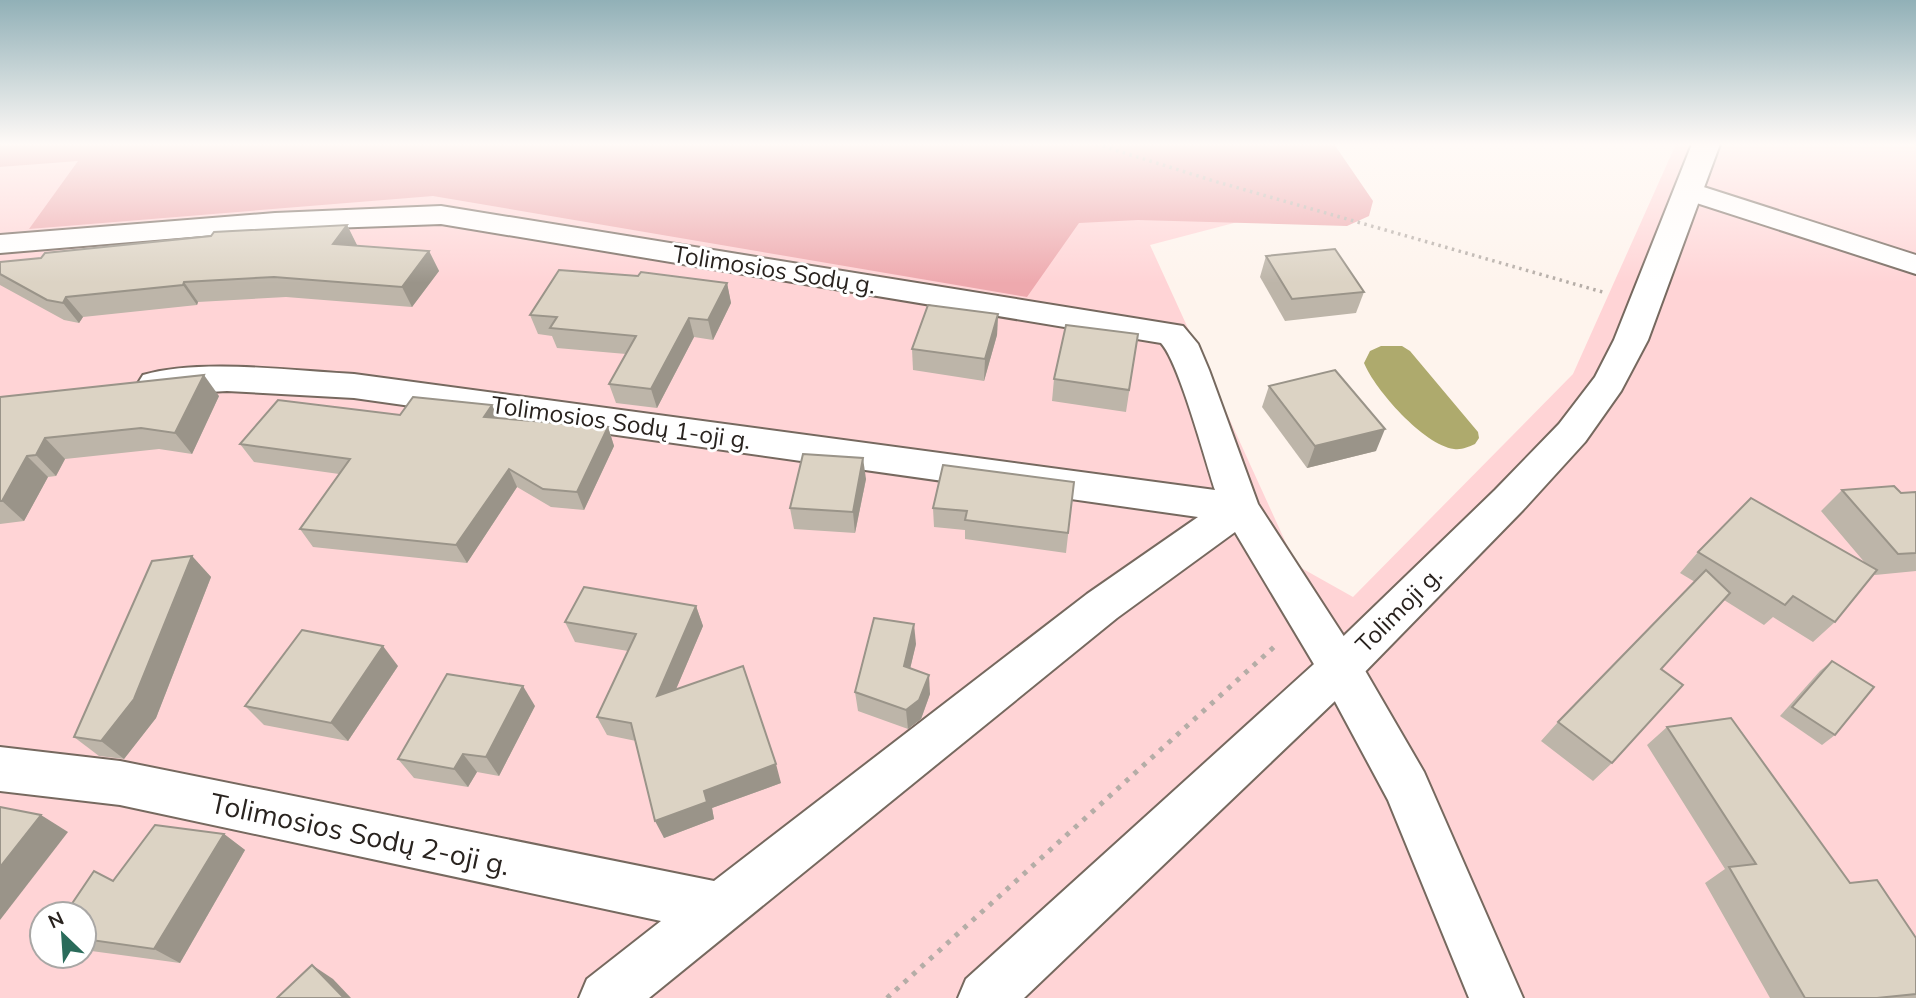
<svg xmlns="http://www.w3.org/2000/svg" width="1916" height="998" font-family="Mulish,sans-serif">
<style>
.green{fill:#ffd4d6;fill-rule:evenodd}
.forest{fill:#eea9ae}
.water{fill:#aeaa6d}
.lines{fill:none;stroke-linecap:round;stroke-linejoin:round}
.minor-casing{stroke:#76695f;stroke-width:4}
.tertiary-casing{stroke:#76695f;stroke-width:4}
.path-far1{stroke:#b5ada7;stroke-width:3.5;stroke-dasharray:2.5 4.5;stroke-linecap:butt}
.path{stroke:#b5ada7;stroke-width:5;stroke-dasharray:4.5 7;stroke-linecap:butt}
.minor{fill:#fff;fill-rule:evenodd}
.tertiary{fill:#fff;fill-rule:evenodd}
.wall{fill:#bdb5a9}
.shaded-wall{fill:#9a9489}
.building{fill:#dcd3c4;stroke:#9a9489;stroke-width:2}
.labels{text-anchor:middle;stroke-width:6;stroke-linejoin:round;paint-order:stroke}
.street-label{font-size:24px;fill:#29231f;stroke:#fff}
.near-street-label{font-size:28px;fill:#29231f;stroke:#fff}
</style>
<rect width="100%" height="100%" fill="#fef4ed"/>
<!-- green -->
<path class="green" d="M0,144L1345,194L1150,245L1296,565L1353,597L1573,374L1676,144H1916V998H0V167L56,162ZM42,914H84V956H42Z"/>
<!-- forest -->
<polygon class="forest" points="0,144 1334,144 1373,201 1369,216 1347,226 1138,220 1079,223 1027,297 433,196 29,229 78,161 0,167"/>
<!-- water -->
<path class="water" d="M1381,346H1402L1410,351L1478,432L1479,438L1475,444C1468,447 1462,450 1454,449C1424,445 1375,390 1364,363L1370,351Z"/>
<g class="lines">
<defs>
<g id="minor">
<polygon points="1688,182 1916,255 1916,274 1678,197 1674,191 1678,185"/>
<path d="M441,206L1183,326L1198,344L1209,370L1258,504L1356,655L1424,772L1523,998H1469L1388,800L1324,681L1235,532L1117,618L649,998H579L587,979L661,921L120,805L0,791V747L120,761L714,881L1087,594L1198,517L354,398L227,391L155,395L143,391L138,383L143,375C200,358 293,371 354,374L1215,490C1205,460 1179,362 1161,343L441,224L275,230L0,253V235L275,213Z"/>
</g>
<polygon id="tertiary" points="1692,144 1720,144 1648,340 1621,391 1585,442 1523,510 1356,681 1024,998 958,998 966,979 1324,655 1495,490 1559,424 1595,377 1614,340"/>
</defs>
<!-- minor casing -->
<use href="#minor" class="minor-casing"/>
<!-- tertiary casing -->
<use href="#tertiary" class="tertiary-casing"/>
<!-- path-far1 -->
<polyline class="path-far1" points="1096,144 1214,181 1606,293"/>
<!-- path -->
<polyline class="path" points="887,998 1275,646"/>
<!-- minor -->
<use href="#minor" class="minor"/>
<!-- tertiary -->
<use href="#tertiary" class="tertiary"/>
</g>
<!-- wall -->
<g class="wall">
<polygon points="347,225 357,246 429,251 439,271 412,307 286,297 198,302 197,305 83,317 79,323 64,320 0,285 0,262"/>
<polygon points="1266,256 1364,292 1356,313 1285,321 1260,277"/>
<polygon points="638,276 727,283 731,303 713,340 694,337 657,408 616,403 609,384 626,354 557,348 552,336 538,334 530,315"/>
<polygon points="998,314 997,335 984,381 913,370 912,349"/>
<polygon points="1138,334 1126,412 1052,401 1054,379"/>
<polygon points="1269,386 1376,451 1307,468 1262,407"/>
<polygon points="219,396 192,454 159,449 65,459 56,476 48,477 24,521 0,524 0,397"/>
<polygon points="492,405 498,418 608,427 614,446 584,510 551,507 517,487 467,563 313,547 300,529 339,474 254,462 240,444 400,415"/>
<polygon points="866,479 855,533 794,529 790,508"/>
<polygon points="1074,482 1066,553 965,539 965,530 934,527 933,508"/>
<polygon points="1842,490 1901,493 1916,492 1916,571 1875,575 1874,574 1835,622 1813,642 1773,617 1764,625 1724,600 1661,669 1612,763 1593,781 1541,741 1558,722 1695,582 1680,573 1698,552 1866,564 1821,511"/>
<polygon points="192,556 211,577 156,718 124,759 99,756 74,737"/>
<polygon points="696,606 703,626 676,689 781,783 712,808 714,819 664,838 636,741 607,735 597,717 628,651 575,642 565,622"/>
<polygon points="916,644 910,668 930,694 921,719 908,729 858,711 855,692"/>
<polygon points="1832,661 1835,735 1822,745 1780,716 1820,671"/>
<polygon points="398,666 348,741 264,725 245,706"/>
<polygon points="535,706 499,776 477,772 468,787 414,778 398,759"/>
<polygon points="1667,727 1916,938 1916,998 1770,998 1705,883 1725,869 1647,745"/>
<polygon points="224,834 245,850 180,963 84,950 84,914"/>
</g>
<!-- shaded-wall -->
<g class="shaded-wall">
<polygon points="347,225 357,245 344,264 333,244"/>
<polygon points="429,251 439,271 412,307 402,287"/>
<polygon points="184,282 198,302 197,305 183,285"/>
<polygon points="727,283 731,303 713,340 708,320"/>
<polygon points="66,297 83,317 79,323 63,303"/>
<polygon points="998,314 997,335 984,381 985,359"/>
<polygon points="689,318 694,337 657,408 651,389"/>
<polygon points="204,375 219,396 192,454 175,433"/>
<polygon points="492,405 500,424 484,417"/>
<polygon points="608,427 614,446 584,510 577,492"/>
<polygon points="1385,429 1376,451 1307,468 1315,446"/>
<polygon points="45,438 65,459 56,476 36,455"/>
<polygon points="27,456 48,477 24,521 2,501"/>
<polygon points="863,458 866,479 855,533 853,512"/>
<polygon points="509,469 517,487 467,563 456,545"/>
<polygon points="192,556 211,577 156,718 124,759 101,741"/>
<polygon points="696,606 703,626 665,715 657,696"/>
<polygon points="914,624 916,644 906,686 904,666"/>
<polygon points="383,646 398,666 348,741 331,723"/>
<polygon points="929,675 930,694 921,719 908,729 906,710"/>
<polygon points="523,686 535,706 499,776 486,757"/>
<polygon points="463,754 477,772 468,787 454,769"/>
<polygon points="776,764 781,783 712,808 714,819 664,838 655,821 704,791"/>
<polygon points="41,815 68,832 0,920 0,867"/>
<polygon points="224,834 245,850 180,963 154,949"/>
<polygon points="312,965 333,979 351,998 344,998"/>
</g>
<!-- building -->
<g class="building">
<polygon points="347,225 333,244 429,251 402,287 274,277 184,282 183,285 66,297 63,303 47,300 0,274 0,262 41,258 45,253 211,236 214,232"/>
<polygon points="1335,249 1364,292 1292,299 1266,256"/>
<polygon points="559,270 638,276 641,272 727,283 708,320 689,318 651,389 609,384 636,336 550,328 557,317 530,315"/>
<polygon points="928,305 998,314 985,359 912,349"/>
<polygon points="1066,325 1138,334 1129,390 1054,379"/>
<polygon points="1335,370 1385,429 1315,446 1269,386"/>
<polygon points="204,375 175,433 141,428 45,438 36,455 27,456 2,501 0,501 0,397"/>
<polygon points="413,397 492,405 484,417 608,427 577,492 543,489 509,469 456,545 300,529 350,459 240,444 278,400 400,415"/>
<polygon points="803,454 863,458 853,512 790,508"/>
<polygon points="943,465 1074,482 1068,533 965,520 967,511 933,508"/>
<polygon points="1894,486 1901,493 1916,492 1916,553 1898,554 1842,490"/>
<polygon points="1751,498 1877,570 1835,622 1793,596 1785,605 1698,552"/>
<polygon points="192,556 134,699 101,741 74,737 152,561"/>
<polygon points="1706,570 1730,593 1661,669 1683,685 1612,763 1558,722"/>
<polygon points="584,587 696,606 657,696 743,666 776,764 704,791 707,802 655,821 631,723 597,717 636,634 565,622"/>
<polygon points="874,618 914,624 904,666 929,675 919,700 906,710 855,692"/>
<polygon points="302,630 383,646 331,723 245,706"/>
<polygon points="1832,661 1874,687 1835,735 1792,707"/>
<polygon points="447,674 523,686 486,757 463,754 454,769 398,759"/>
<polygon points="1731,718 1850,883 1877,880 1916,938 1916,994 1877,998 1805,998 1729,867 1756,864 1667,727"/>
<polygon points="0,807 41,815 0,867"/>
<polygon points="155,825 224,834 154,949 84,939 84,914 65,914 94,871 113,881"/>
<polygon points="312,965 344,998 277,998"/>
</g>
<!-- sky -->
<linearGradient id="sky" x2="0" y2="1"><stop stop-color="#91b0b7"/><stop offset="0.51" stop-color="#fffaf7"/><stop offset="1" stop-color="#fffaf7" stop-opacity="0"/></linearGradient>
<rect width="1916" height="283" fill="url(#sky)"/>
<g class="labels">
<!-- street labels -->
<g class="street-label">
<text transform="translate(774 270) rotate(9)" y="8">Tolimosios Sodų g.</text>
<text transform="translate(621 423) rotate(8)" y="8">Tolimosios Sodų 1-oji g.</text>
<text transform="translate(1399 610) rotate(-45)" y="8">Tolimoji g.</text>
</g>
<!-- near-street labels -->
<g class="near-street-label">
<text transform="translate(360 834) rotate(12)" y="10">Tolimosios Sodų 2-oji g.</text>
</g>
</g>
<!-- north arrow -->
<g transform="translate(63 935) rotate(335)"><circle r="33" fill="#ffffff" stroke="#a9a7a5" stroke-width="2"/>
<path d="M0-5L12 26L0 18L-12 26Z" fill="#2a6b5a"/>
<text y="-10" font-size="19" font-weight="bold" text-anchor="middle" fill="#29231f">N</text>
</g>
</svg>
